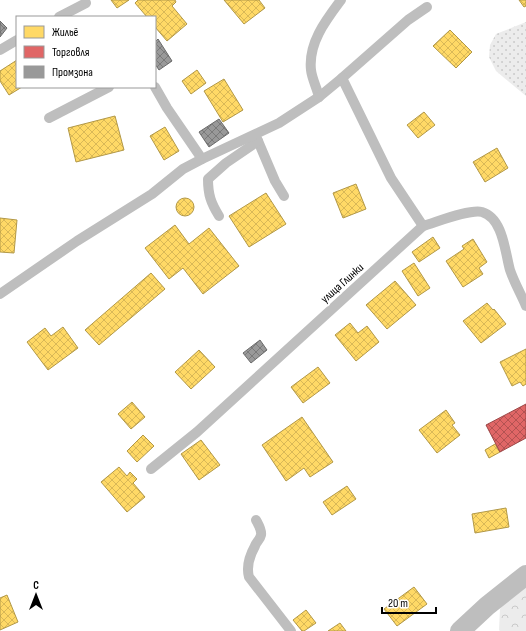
<svg xmlns="http://www.w3.org/2000/svg" width="526" height="631" font-family="'Sofia Sans Condensed',sans-serif">
<style>
.green{fill:url(#green-dots)}
.forest{fill:url(#forest-crowns)}
.homes{fill:url(#homes-cross-hatch);stroke:#b29847}
.shops{fill:url(#shops-cross-hatch);stroke:#9d4747}
.industry{fill:url(#industry-cross-hatch);stroke:#6b6b6b}
.lines{fill:none;stroke-linecap:round;stroke-linejoin:round}
.lane{stroke:#bebebe;stroke-width:10}
.street{stroke:#bebebe;stroke-width:20}
.labels{text-anchor:middle;stroke-width:4;stroke-linejoin:round;paint-order:stroke}
.street-label{font-size:12px;fill:#000;stroke:#fff}
</style>
<defs>
<pattern id="green-dots" width="8" height="8" patternUnits="userSpaceOnUse"><rect width="8" height="8" fill="#ececec"/><path d="M2 2h.1M6 6h.1" fill="none" stroke="#c9c9c9" stroke-width="1.8" stroke-linecap="round"/></pattern>
<pattern id="forest-crowns" width="20" height="18" patternUnits="userSpaceOnUse"><rect width="20" height="18" fill="#ececec"/><path d="M2 6a3 3 0 1 1 6 0M12 15a3 3 0 1 1 6 0" fill="none" stroke="#c9c9c9"/></pattern>
<pattern id="homes-cross-hatch" width="8" height="8" patternUnits="userSpaceOnUse"><rect width="8" height="8" fill="#ffd966"/><path d="M0 0l8 8M0 8l8-8" fill="none" stroke="#d9b857"/></pattern>
<pattern id="shops-cross-hatch" width="8" height="8" patternUnits="userSpaceOnUse"><rect width="8" height="8" fill="#e06666"/><path d="M0 0l8 8M0 8l8-8" fill="none" stroke="#b35252"/></pattern>
<pattern id="industry-cross-hatch" width="8" height="8" patternUnits="userSpaceOnUse"><rect width="8" height="8" fill="#999"/><path d="M0 0l8 8M0 8l8-8" fill="none" stroke="#7a7a7a"/></pattern>
</defs>
<rect width="100%" height="100%" fill="#fff"/>
<!-- green -->
<polygon class="green" points="526,22 526,96 496,71 489,57 490,45 496,34"/>
<!-- forest -->
<polygon class="forest" points="526,584 526,631 500,631 499,630 500,609 508,598"/>
<!-- homes -->
<g class="homes">
<polygon points="111,0 129,0 117,8"/>
<polygon points="138,0 175,0 176,2 172,6 187,24 167,41 155,27 155,17 147,17 135,3"/>
<polygon points="224,0 259,0 265,8 244,24"/>
<polygon points="519,0 526,0 526,6 524,7"/>
<polygon points="450,30 472,52 456,68 433,46"/>
<polygon points="17,60 17,87 22,87 9,95 0,81 0,71"/>
<polygon points="197,70 206,83 191,94 182,81"/>
<polygon points="224,79 243,110 223,122 204,91"/>
<polygon points="424,112 435,125 418,138 407,125"/>
<polygon points="115,116 124,150 76,162 68,128"/>
<polygon points="165,127 179,151 164,160 150,136"/>
<polygon points="497,148 508,168 485,182 473,162"/>
<polygon points="356,184 366,209 343,218 333,193"/>
<polygon points="266,193 286,224 249,247 229,216"/>
<circle cx="185" cy="207" r="9"/>
<polygon points="0,218 17,220 14,253 0,252"/>
<polygon points="175,225 189,244 209,228 239,266 203,294 183,268 169,279 145,248"/>
<polygon points="433,237 440,248 419,262 412,252"/>
<polygon points="473,239 487,262 479,268 483,274 463,287 446,261 464,249 462,246"/>
<polygon points="414,263 430,288 418,296 402,271"/>
<polygon points="151,273 165,289 99,345 85,330"/>
<polygon points="395,281 416,305 387,329 366,305"/>
<polygon points="487,303 493,310 494,309 506,324 481,343 463,321"/>
<polygon points="350,323 358,333 367,326 379,342 356,361 335,335"/>
<polygon points="63,327 78,348 48,370 27,342 45,328 51,336"/>
<polygon points="526,349 526,384 523,386 520,382 512,386 500,362"/>
<polygon points="199,350 215,367 191,389 175,372"/>
<polygon points="318,367 330,383 303,403 291,387"/>
<polygon points="132,402 145,417 131,429 118,414"/>
<polygon points="446,410 455,423 452,425 460,435 437,453 419,430"/>
<polygon points="302,417 333,462 310,477 304,468 286,481 262,445"/>
<polygon points="143,435 154,446 137,462 127,451"/>
<polygon points="201,440 220,465 199,480 181,454"/>
<polygon points="495,444 500,452 489,458 485,450"/>
<polygon points="119,467 127,476 130,472 137,479 133,483 145,497 127,512 101,482"/>
<polygon points="347,486 356,499 332,515 323,502"/>
<polygon points="506,508 509,527 475,533 472,514"/>
<polygon points="414,587 427,604 397,626 384,609"/>
<polygon points="7,595 18,622 0,630 0,598"/>
<polygon points="306,610 316,623 304,631 302,631 293,620"/>
<polygon points="340,623 346,631 328,631"/>
</g>
<!-- shops -->
<polygon class="shops" points="526,404 526,438 500,452 486,425"/>
<!-- industry -->
<g class="industry">
<polygon points="0,21 7,28 0,37"/>
<polygon points="158,39 172,61 159,70 155,64 155,42"/>
<polygon points="219,119 229,133 209,147 199,132"/>
<polygon points="260,340 267,350 251,363 243,353"/>
</g>
<g class="lines">
<!-- lane -->
<g class="lane">
<polyline points="59,17 86,3"/>
<polyline points="0,50 17,40"/>
<polyline points="342,78 408,20 427,7"/>
<polyline points="155,87 167,108 202,159"/>
<path d="M319,97C317,88 312,79 311,70C308,43 326,20 341,0"/>
<polyline points="49,118 109,87"/>
<polyline points="258,141 275,181 284,196"/>
<path d="M219,216C211,203 208,195 208,179L226,163L258,141L255,135"/>
<polyline points="0,294 77,241 152,194 183,169 202,159 279,123 319,97 342,78 391,178 423,226"/>
<path d="M151,469L197,432L423,226C437,222 469,209 482,212C503,218 505,252 510,270C514,282 521,294 526,306"/>
<path d="M256,520C258,524 262,530 261,535C260,540 256,542 255,546C250,555 246,566 249,577L291,631"/>
</g>
<!-- street -->
<polyline class="street" points="460,631 487,606 526,575"/>
</g>
<g class="labels">
<!-- street labels -->
<g class="street-label">
<text transform="translate(342 283) rotate(-42)" y="4">улица Глинки</text>
</g>
</g>
<!-- legend -->
<rect x="16" y="16" width="140" height="72" fill="#ffffff" stroke="#999999"/>
<rect x="24" y="26" width="20" height="12" fill="#ffd966" stroke="#999999"/>
<text x="52" y="36" font-size="12" fill="#000000">Жильё</text>
<rect x="24" y="46" width="20" height="12" fill="#e06666" stroke="#999999"/>
<text x="52" y="56" font-size="12" fill="#000000">Торговля</text>
<rect x="24" y="66" width="20" height="12" fill="#999999" stroke="#999999"/>
<text x="52" y="76" font-size="12" fill="#000000">Промзона</text>
<!-- north arrow -->
<g transform="translate(36 595)" stroke="#ffffff" stroke-width="3" paint-order="stroke">
<path d="M0-3L7 15L0 10L-7 15Z" fill="#000000"/>
<text y="-6" font-size="11" font-weight="bold" text-anchor="middle" fill="#000000">С</text>
</g>
<!-- scale -->
<path d="M382 607v6h54v-6" fill="none" stroke="#000000" stroke-width="2"/>
<text x="388" y="607" font-size="12" fill="#000000" stroke="#ffffff" stroke-width="3" paint-order="stroke">20 m</text>
</svg>
